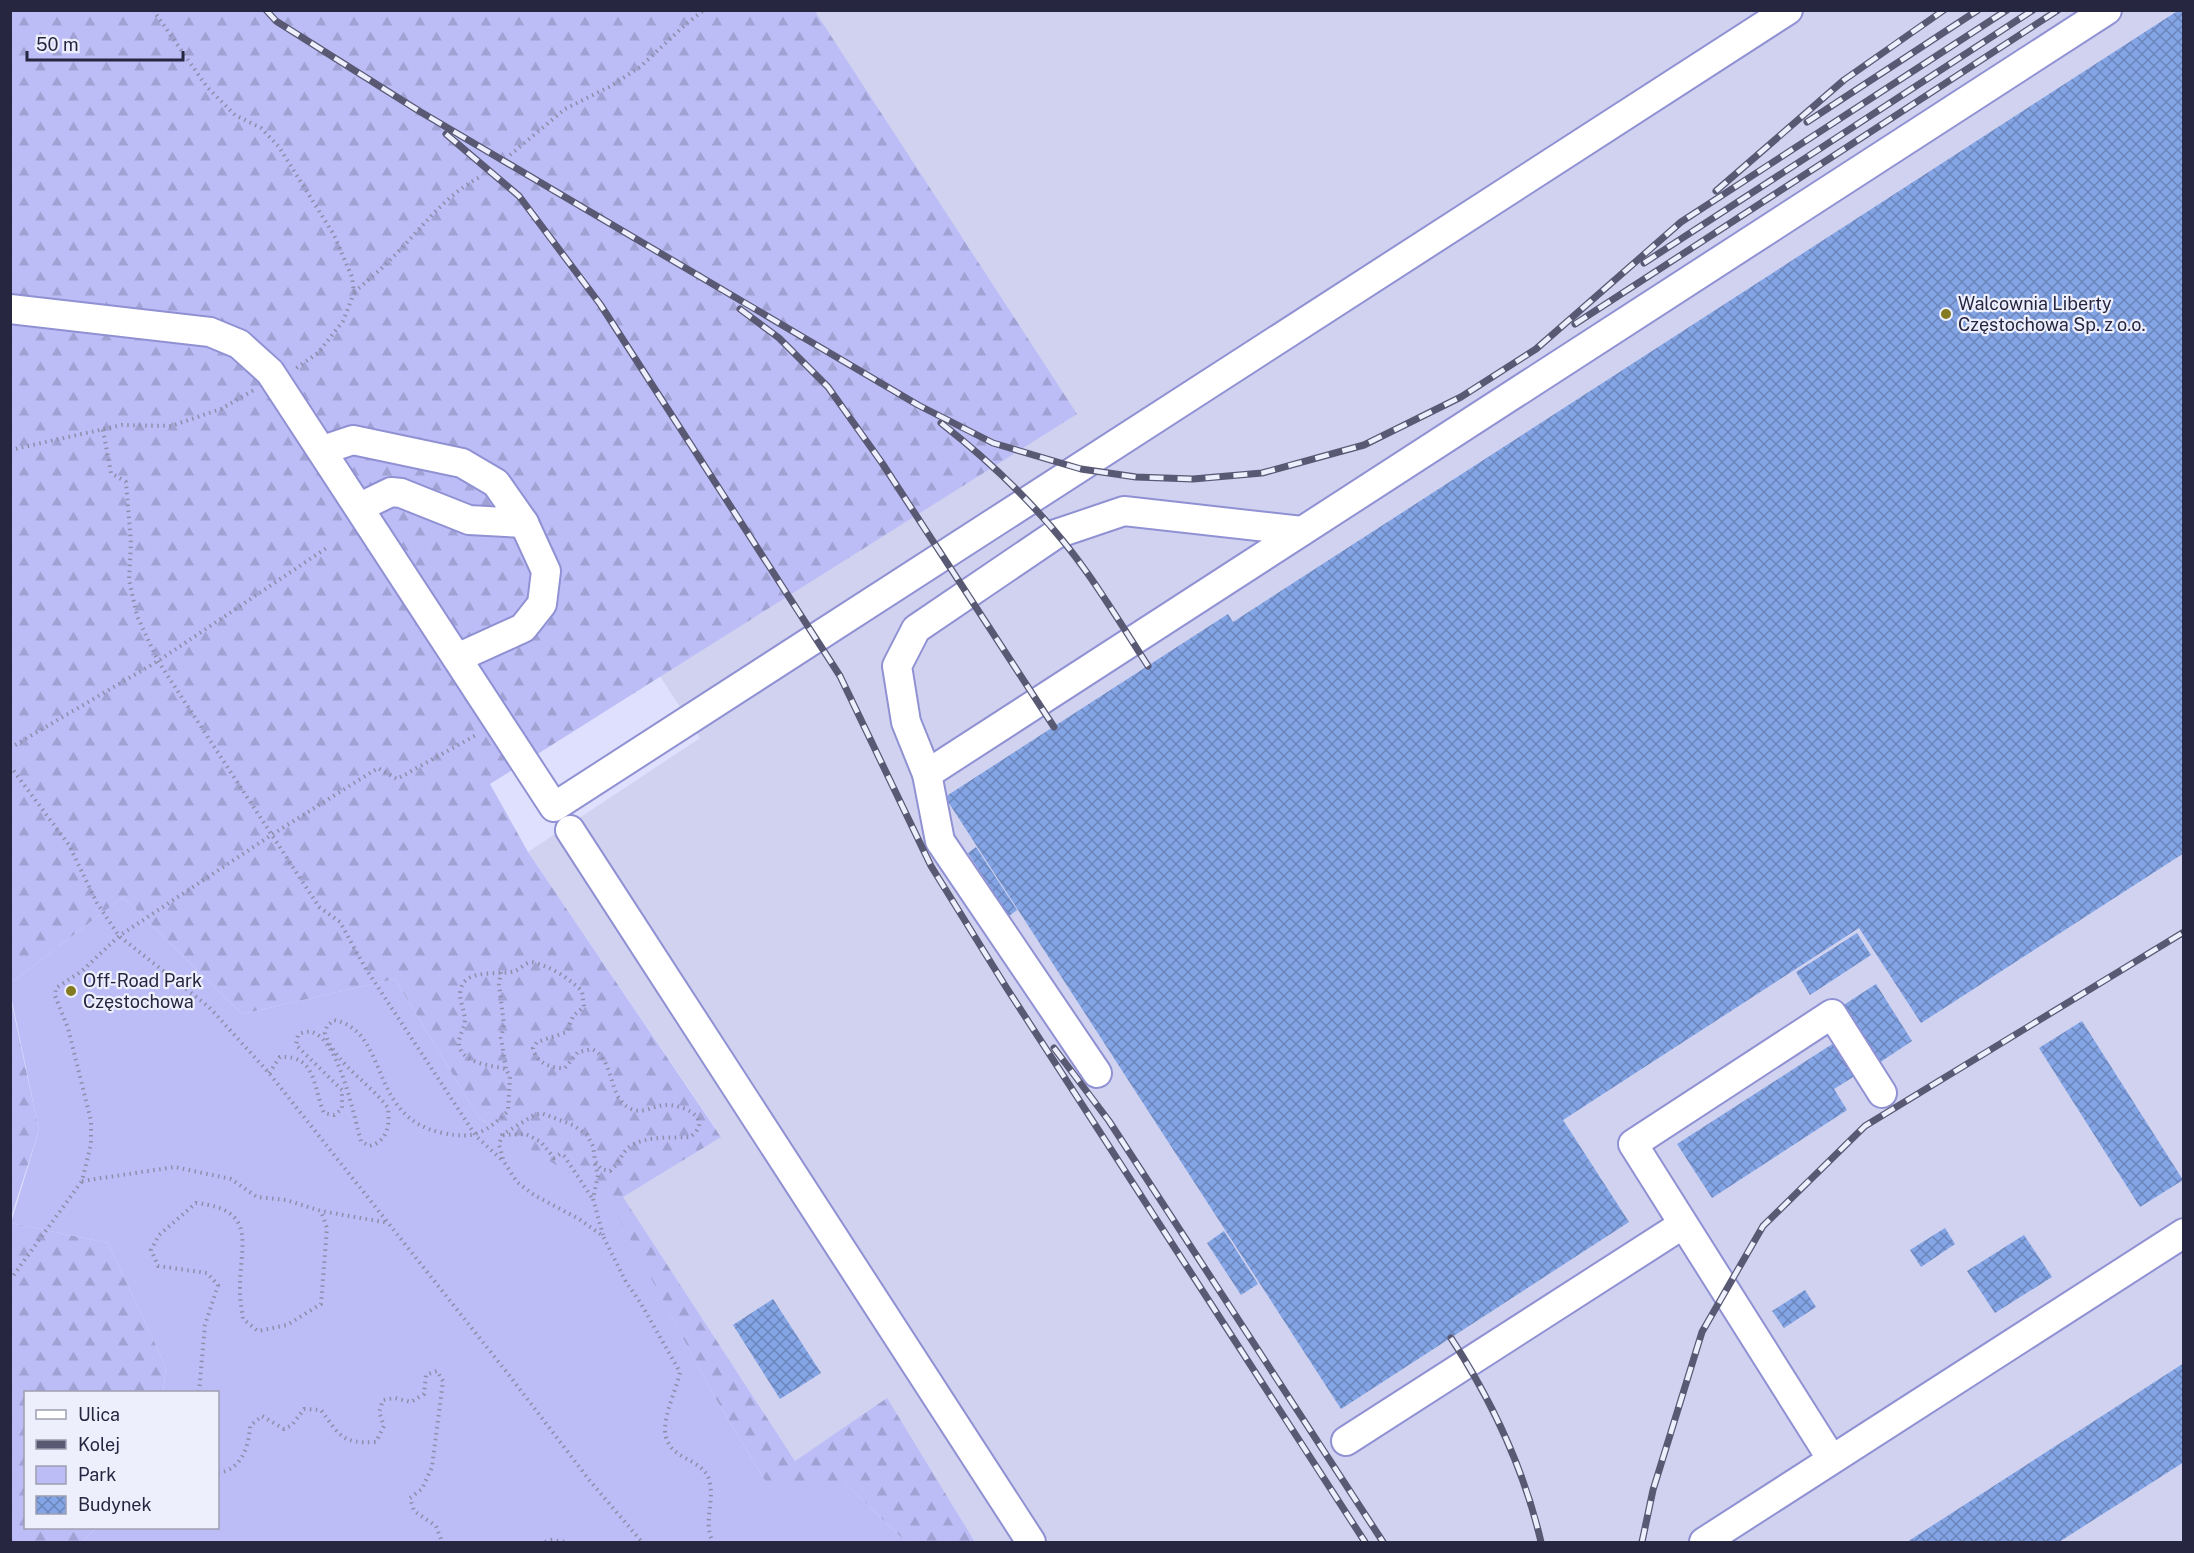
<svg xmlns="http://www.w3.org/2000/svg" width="2194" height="1553" font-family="'Public Sans',sans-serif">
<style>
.built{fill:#d0d2f0}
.green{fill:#bcbdf6}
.forest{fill:url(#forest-firs)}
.building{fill:url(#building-cross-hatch)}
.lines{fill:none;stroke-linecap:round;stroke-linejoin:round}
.minor-casing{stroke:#9091d3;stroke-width:32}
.path{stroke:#8d8eaa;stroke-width:4;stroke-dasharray:1.5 4.5;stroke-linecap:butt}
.minor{stroke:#fff;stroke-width:28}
.rail-casing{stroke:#595974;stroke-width:7}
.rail{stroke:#eeeffd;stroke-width:4.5;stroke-dasharray:14;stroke-linecap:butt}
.poi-dot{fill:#847a20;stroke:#eeeffd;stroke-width:2}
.labels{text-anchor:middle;stroke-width:4.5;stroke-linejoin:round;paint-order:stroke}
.poi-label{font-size:18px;fill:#262640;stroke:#eeeffd;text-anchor:start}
</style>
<defs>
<pattern id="forest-firs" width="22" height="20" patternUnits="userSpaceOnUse" patternTransform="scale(1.5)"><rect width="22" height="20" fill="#bcbdf6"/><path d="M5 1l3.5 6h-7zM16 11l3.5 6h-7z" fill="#a1a2d4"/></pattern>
<pattern id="building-cross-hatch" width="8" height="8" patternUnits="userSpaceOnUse" patternTransform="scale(1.5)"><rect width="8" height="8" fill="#83a4e5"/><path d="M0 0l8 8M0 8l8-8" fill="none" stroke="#6b85bb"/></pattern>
</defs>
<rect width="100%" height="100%" fill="#dfe0fd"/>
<!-- built -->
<polygon class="built" points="722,10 2183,11 2183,1542 975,1542 887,1399 795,1461 622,1196 721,1136 528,852 700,738 358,209"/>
<!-- green -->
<polygon class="green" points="123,897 242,1014 395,979 479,1118 607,1195 713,1394 767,1484 846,1484 906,1542 82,1542 96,1528 218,1528 218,1392 163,1392 166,1367 108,1243 11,1223 39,1130 11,996 11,983"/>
<!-- forest -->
<g class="forest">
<polygon points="11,11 819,11 816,13 1077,414 490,784 528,852 721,1137 623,1197 795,1461 887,1398 975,1542 906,1542 846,1484 767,1484 713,1394 607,1196 479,1118 395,979 242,1014 123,897 11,983"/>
<polygon points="10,996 39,1130 11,1217 10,1217"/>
<polygon points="11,1223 108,1243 166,1367 163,1392 26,1392 26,1528 96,1528 82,1542 11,1542"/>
</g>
<!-- building -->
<g class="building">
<polygon points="2179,10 2184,10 2184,853 1921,1023 1859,928 1563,1120 1629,1222 1341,1409 945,797 1228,614 1233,622"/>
<polygon points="976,847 1017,910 1009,916 968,853"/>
<polygon points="1857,933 1871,955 1810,995 1796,972"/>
<polygon points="1876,984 1912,1041 1876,1065 1839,1008"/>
<polygon points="2082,1021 2183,1180 2140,1207 2039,1048"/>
<polygon points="1837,1041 1858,1074 1834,1089 1847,1110 1712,1198 1677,1144"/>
<polygon points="1945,1228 1955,1244 1921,1267 1910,1250"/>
<polygon points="1224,1231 1258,1284 1241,1295 1207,1243"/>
<polygon points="2024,1235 2052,1277 1995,1313 1967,1271"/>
<polygon points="1805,1290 1816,1307 1784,1328 1772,1311"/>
<polygon points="773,1299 821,1373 780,1399 733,1325"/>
<polygon points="2184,1363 2184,1462 2059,1542 1907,1542"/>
</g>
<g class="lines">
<defs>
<g id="minor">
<polyline points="10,309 210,332 239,344 270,372 554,807 1788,10"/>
<polyline points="323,450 353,440 462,463 496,483 524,523 546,571 542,604 523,628 457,658"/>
<polyline points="360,507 391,492 401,493 469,520 524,523"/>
<polyline points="927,774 2107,10"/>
<polyline points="570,830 1031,1542"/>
<polyline points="1097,1073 940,841 927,774 906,722 897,666 916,629 1056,534 1124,511 1302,531"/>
<polyline points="1346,1441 1682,1225"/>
<polyline points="1831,1458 1633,1144 1832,1014 1882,1093"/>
<polyline points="1704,1542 2184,1233"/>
</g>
</defs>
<!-- minor casing -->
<use href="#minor" class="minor-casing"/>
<!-- path -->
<g class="path">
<polyline points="153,10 207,87 235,115 261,128 279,147 334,235 352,277 354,293 343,321 318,353 295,369"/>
<polyline points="510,155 565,109 609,87 640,67 686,24 704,10"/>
<path d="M354,292C366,282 378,272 389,261C419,232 442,197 480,177"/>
<polyline points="103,430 111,473 126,482 131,543 129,580 137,616 158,661 319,907 340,922 366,969 476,1136 504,1162"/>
<polyline points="10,450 122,425 171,426 221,409 254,390"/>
<polyline points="10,748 158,661 328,547"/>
<polyline points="10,766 69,845 97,903 119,936 209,1007 269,1073 509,1375 590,1481 642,1542"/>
<polyline points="501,972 499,984 504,1025 501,1038 506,1069"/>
<path d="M269,1073L280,1057C317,1055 313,1088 324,1113L334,1115L342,1109V1090L296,1045L298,1035C335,1012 354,1119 361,1141L369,1146C387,1142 390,1126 388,1108C370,1083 335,1064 325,1033L327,1026L334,1020C391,1032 367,1118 443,1133C475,1140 486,1132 508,1111L510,1077L506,1069C492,1065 458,1064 459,1041C460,1034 465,1027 465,1019C464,1008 458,999 461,988C467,968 500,976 515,971C522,968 527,960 535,963C554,968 568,978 582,991L584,1007L573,1016L567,1032L537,1042L533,1048C535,1062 551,1069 565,1068L578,1052L592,1049C616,1061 607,1098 631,1109C644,1115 655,1104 668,1105C677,1105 697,1111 699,1122C700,1129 694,1134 690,1137C671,1138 648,1136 632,1145C622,1151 619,1164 610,1171L601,1169L595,1161L593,1146L587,1135L573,1125L541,1113L534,1115L502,1135L499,1145L504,1162L517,1182L534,1195L579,1219L603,1236L626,1282L640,1302L680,1372C676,1391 665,1411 665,1430C666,1462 705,1456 710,1483C714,1504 703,1523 713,1542"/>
<polyline points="503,1135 526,1134 541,1142 554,1158 560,1154 564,1156 593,1199"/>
<polyline points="595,1164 598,1175 593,1199 603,1235"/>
<polyline points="82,1181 175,1167 231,1179 257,1197 286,1200 321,1211 389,1223"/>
<polyline points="10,1280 82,1181 91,1144 91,1121 68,1028 55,996 56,988 82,971 119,936 273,834 378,768 397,779 478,734"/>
<path d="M199,1392L205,1325L218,1285L207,1273L158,1266L151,1250L159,1235L196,1203C260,1210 239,1246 240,1291C240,1301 242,1310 243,1319L258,1331L287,1325L321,1304L327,1228L321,1211"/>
<path d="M218,1473C241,1470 249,1447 250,1426L262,1416L284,1429L292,1425L304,1409L321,1410C340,1436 342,1444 376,1442L384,1426L379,1412L383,1400L395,1398L411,1402L424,1394L426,1375L437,1371L443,1381L432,1467L422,1489L410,1498L414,1511L436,1526L442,1542"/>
<polyline points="545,1542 551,1540 567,1542"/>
</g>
<!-- minor -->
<use href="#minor" class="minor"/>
<defs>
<g id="rail">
<polyline points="266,10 276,21 419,111 918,405 993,443 1081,469 1136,477 1193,479 1262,473 1364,445 1461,397 1536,349 1681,222 2007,10"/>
<polyline points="1807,122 1978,10"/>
<polyline points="446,134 519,196 600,304 840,676 931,866 1006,987 1365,1542"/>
<polyline points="1716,191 1844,80 1944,10"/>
<polyline points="1644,263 2033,10"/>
<polyline points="740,309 779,338 828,387 882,463 1054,727"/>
<polyline points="1575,324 2058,10"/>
<path d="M941,423C996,466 1048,517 1088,574C1109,604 1128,635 1148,666"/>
<polyline points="1054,1048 1109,1121 1383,1542"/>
<path d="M1451,1338C1492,1401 1524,1469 1541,1542"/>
<polyline points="1642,1542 1653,1490 1702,1332 1763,1226 1865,1126 2184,932"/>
</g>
</defs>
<!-- rail casing -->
<use href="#rail" class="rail-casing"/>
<!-- rail -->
<use href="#rail" class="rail"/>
</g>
<!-- markers -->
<g class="poi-dot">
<circle cx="1946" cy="314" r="6"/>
<circle cx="71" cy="991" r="6"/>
</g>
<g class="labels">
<!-- poi labels -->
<g class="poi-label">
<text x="1958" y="310">Walcownia Liberty<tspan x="1958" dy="21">Częstochowa Sp. z o.o.</tspan></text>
<text x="83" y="987">Off-Road Park<tspan x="83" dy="21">Częstochowa</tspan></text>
</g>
</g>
<!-- border -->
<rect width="2194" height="1553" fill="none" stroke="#262640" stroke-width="24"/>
<!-- legend -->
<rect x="24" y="1391" width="195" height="138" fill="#eeeffd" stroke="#9e9fb1" stroke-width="1.5"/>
<rect x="36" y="1410" width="30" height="9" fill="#ffffff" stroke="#9e9fb1" stroke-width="1.5"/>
<text x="78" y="1421" font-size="18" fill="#262640">Ulica</text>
<rect x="36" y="1440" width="30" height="9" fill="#595974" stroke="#9e9fb1" stroke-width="1.5"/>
<text x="78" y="1451" font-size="18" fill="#262640">Kolej</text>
<rect x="36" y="1466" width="30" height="18" fill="#bcbdf6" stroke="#9e9fb1" stroke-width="1.5"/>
<text x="78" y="1481" font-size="18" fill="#262640">Park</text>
<rect x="36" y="1496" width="30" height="18" fill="url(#building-cross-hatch)" stroke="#9e9fb1" stroke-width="1.5"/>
<text x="78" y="1511" font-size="18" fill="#262640">Budynek</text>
<!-- scale -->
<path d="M27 51v9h156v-9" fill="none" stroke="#262640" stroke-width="3"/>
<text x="36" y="51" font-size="18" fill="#262640" stroke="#eeeffd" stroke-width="4.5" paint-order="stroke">50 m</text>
</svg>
